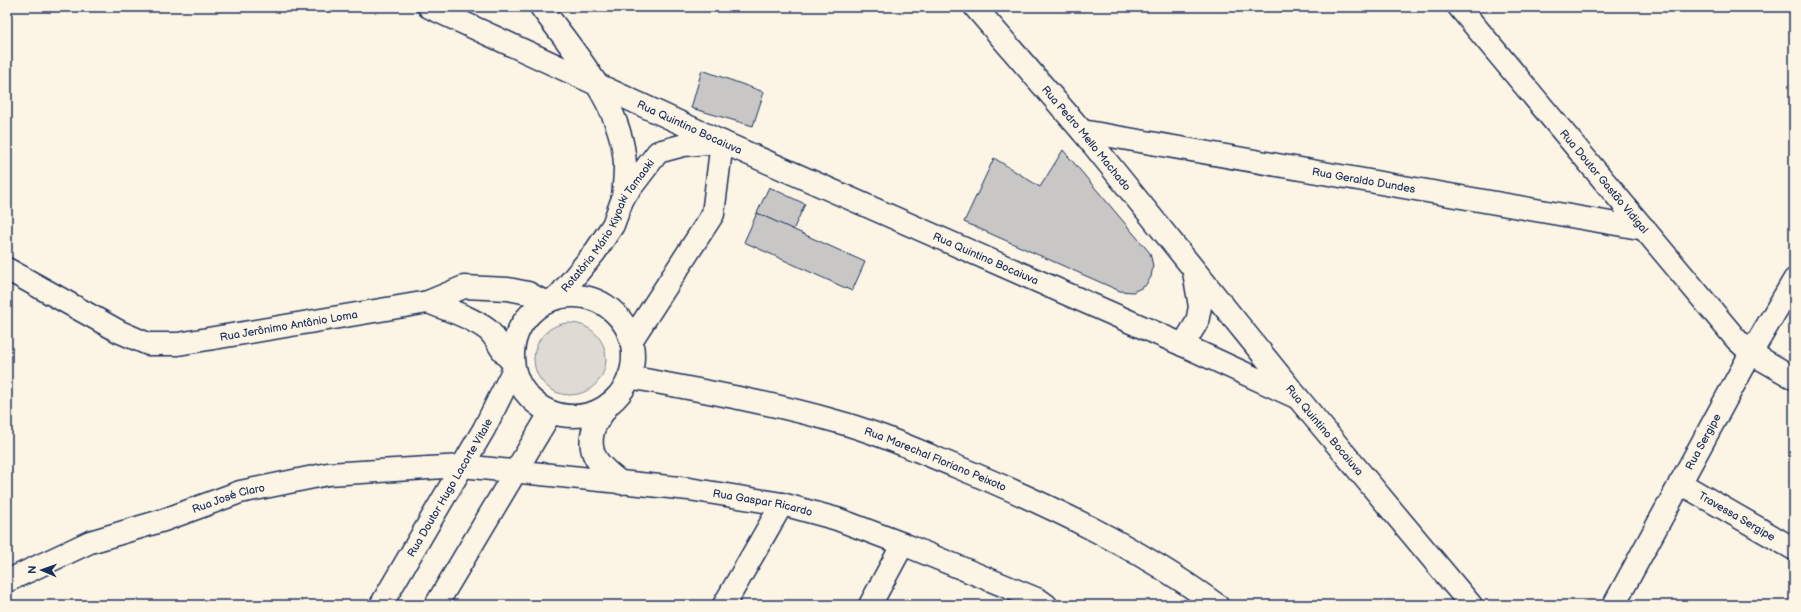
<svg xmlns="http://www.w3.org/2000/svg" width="1801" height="612" font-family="'Balsamiq Sans',sans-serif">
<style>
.green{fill:#dfdbd4;stroke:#7d8599}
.building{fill:#c8c7c6;stroke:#1b2f5e}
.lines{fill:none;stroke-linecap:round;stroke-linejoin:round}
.minor-casing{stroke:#1b2f5e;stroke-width:25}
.minor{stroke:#fcf5e5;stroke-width:22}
.labels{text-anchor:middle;stroke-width:4;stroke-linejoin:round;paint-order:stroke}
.street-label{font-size:11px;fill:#1b2f5e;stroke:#fcf5e5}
</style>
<rect width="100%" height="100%" fill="#fcf5e5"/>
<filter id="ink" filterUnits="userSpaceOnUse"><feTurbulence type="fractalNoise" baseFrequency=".025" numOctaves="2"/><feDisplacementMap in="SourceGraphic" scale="8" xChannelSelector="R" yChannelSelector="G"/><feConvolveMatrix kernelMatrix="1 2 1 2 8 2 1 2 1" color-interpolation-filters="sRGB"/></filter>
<g filter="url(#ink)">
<!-- green -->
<circle class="green" cx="570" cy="359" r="36"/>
<!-- building -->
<g class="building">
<polygon points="702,70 764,92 753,126 691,108"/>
<polygon points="1063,150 1150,253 1153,266 1151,277 1145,286 1133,292 1120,291 964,222 994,158 1040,187"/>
<polygon points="769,187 805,204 793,230 757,213"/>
<polygon points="757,213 865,262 852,291 744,242"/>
</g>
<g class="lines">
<defs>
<g id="minor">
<path id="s1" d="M429,7L722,142L1183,345L1298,398"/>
<path d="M541,7C574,52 623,106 625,165C625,176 624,187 623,198"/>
<path id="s2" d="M975,7L1082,131L1298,398L1471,605"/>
<path id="s3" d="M1459,7L1736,339L1751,353L1794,378"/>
<path id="s4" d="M1082,131L1645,229"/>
<path id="s5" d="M7,269L120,332L148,344H178L428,302L464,287L508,289L528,293L546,303"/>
<circle cx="573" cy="356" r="60"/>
<path id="s6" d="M557,298L595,252L613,225L623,198L658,152L684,145L719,142"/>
<path d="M428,302C448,310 471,317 488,330C498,339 501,353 513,362"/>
<polyline points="631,341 713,214 722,142"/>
<polyline points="1183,345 1197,322 1200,307 1194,272"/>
<path id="s7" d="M629,377C698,390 768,402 835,421C876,432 916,450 955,466C1047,504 1136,546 1217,605"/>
<path d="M609,404C604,412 595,422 593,431C586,457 604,469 621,483"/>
<path id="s8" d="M1680,483L1794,549"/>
<path id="s9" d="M7,581L90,542L164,520L240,492L328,474L462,466L689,489L782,504L837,519L903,544L1039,600L1046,605"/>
<path id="s10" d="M381,605L484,429L514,369"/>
<polyline points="436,605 551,412"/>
<polyline points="724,605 782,504"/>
<polyline points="870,605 903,544"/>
<path id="s11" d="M1614,605L1751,353L1794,280"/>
</g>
</defs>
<!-- minor casing -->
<use href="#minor" class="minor-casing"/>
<!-- minor -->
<use href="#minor" class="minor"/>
</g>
</g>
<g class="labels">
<!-- street labels -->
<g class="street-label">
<text dy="4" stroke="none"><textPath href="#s1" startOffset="287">Rua Quintino Bocaiuva</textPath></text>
<text dy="4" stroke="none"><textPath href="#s2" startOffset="172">Rua Pedro Mello Machado</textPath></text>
<text dy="4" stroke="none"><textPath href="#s4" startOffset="286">Rua Geraldo Dundes</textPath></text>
<text dy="4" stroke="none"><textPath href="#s3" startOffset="227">Rua Doutor Gastão Vidigal</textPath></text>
<text dy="4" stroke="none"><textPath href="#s6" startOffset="89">Rotatória Mário Kiyoaki Tamaoki</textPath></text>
<text dy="4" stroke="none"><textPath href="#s1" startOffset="611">Rua Quintino Bocaiuva</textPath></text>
<text dy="4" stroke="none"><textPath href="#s5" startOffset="302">Rua Jerônimo Antônio Loma</textPath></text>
<text dy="4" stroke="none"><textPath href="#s2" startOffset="549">Rua Quintino Bocaiuva</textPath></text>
<text dy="4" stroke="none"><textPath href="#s11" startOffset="186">Rua Sergipe</textPath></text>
<text dy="4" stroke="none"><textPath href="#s7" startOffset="318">Rua Marechal Floriano Peixoto</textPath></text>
<text dy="4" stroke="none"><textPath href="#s10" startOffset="136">Rua Doutor Hugo Lacorte Vitale</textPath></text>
<text dy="4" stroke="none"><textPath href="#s9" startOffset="237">Rua José Claro</textPath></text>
<text dy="4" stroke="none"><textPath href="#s9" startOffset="777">Rua Gaspar Ricardo</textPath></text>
<text dy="4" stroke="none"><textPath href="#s8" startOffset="66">Travessa Sergipe</textPath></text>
</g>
</g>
<!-- margin -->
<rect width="1801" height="612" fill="none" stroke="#fcf5e5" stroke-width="24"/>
<rect x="12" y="12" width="1777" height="588" fill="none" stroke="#1b2f5e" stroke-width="1.5" filter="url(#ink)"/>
<!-- north arrow -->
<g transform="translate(42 570) rotate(272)" stroke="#fcf5e5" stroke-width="3" paint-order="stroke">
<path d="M0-3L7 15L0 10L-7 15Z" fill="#1b2f5e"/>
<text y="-6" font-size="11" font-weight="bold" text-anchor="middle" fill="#1b2f5e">N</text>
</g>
</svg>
